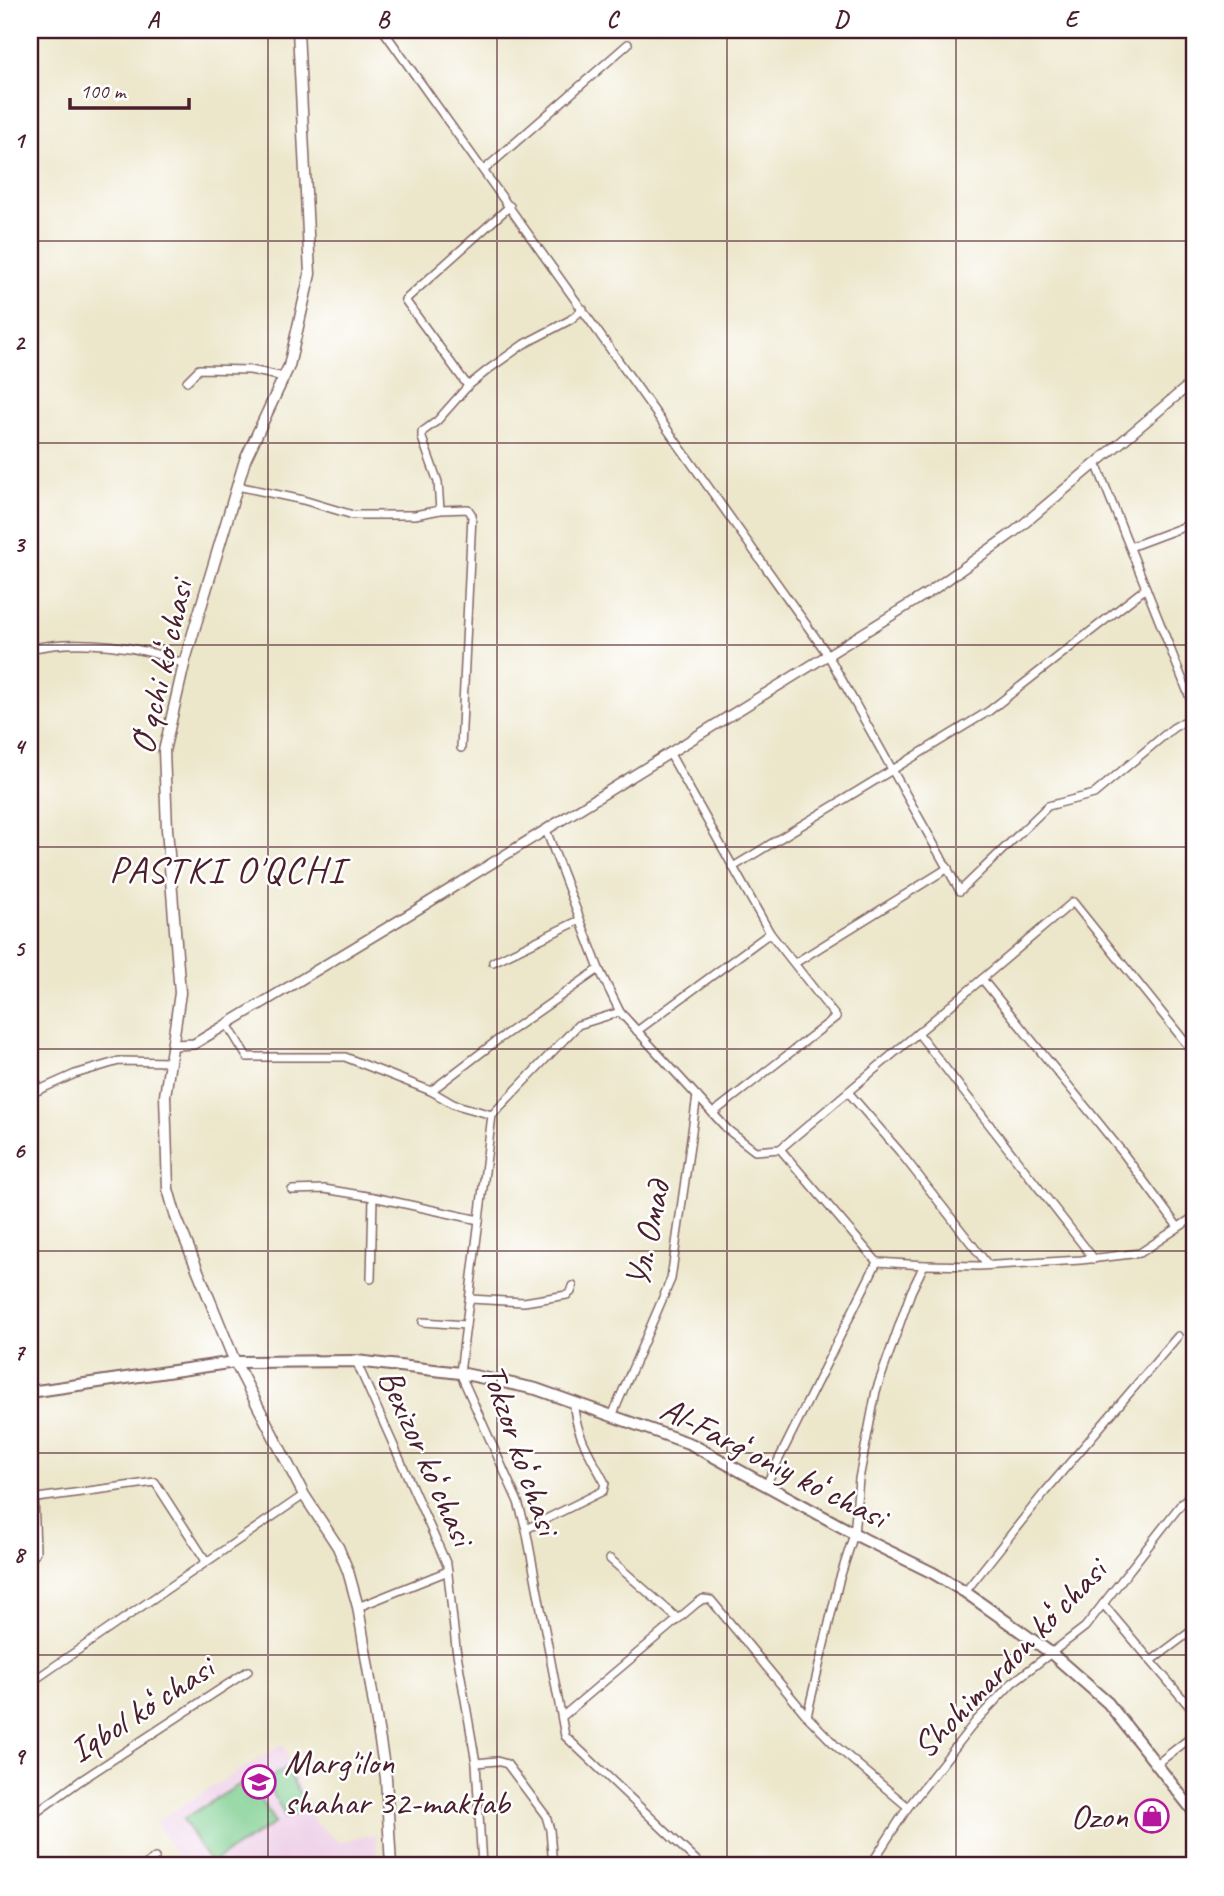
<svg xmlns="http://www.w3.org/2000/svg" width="1224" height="1896" font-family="Caveat,sans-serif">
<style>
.built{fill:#eed0e8}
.green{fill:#7dce8f;stroke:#64765d;stroke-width:2}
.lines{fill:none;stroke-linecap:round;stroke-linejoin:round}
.minor-casing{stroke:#836563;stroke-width:10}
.tertiary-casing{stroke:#836563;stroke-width:12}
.secondary-casing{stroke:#836563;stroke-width:13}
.primary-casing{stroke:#836563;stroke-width:14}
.minor{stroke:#fff;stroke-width:7}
.tertiary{stroke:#fff;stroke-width:9}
.secondary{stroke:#fff;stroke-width:10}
.primary{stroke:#fff;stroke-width:10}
.grid{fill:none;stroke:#4a1f2b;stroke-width:2;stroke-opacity:0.55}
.labels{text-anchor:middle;stroke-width:5;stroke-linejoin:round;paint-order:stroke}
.street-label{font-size:35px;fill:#4a1f2b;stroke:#fff}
.poi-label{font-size:35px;fill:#4a1f2b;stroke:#fff;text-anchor:start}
.quarter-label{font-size:38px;letter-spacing:2px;fill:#4a1f2b;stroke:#fff}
.neatline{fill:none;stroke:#4a1f2b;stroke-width:2.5}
.grid-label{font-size:23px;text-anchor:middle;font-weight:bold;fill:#4a1f2b}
</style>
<rect width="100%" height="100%" fill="#fff"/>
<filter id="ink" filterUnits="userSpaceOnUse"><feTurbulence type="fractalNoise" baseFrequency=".0143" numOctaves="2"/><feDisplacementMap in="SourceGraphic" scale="14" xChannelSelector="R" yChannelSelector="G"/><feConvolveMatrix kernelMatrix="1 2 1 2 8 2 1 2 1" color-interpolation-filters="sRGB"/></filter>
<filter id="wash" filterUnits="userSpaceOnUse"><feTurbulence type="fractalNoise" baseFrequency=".00686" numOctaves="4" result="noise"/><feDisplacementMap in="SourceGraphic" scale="28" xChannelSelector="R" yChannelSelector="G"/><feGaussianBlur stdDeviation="1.57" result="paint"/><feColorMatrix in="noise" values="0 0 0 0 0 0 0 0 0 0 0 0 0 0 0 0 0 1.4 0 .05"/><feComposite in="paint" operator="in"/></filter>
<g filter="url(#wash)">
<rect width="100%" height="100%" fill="#ece6ca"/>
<!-- built -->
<polygon class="built" points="283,1744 314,1821 338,1842 376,1834 377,1866 183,1866 155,1822"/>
<!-- green -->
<g class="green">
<polygon points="286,1768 307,1807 286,1818 266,1780"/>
<polygon points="249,1779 275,1823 210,1863 183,1819"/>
</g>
</g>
<g filter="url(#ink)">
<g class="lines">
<defs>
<g id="minor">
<polyline points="383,30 828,655 960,891 1048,806 1094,794 1173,728 1194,716"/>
<polyline points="484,170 628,44"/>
<polyline points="187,381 199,369 250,370 284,377"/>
<polyline points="468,386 405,300 510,206"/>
<polyline points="1096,463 1194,708"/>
<polyline points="237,486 303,500 353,515 415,515 440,510 438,482 422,438 422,432 437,421 468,386 489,369 524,344 570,320 583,309"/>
<polyline points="440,510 468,509 472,515 461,748"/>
<polyline points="1130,547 1194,523"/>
<path d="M30,649C76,638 141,645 184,664"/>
<polyline points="546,830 599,969 620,1012 728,1130 755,1151 780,1149 877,1262 924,1265 911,1292 876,1391 859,1479 854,1534 839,1581 807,1716"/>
<polyline points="733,867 989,711 1146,588"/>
<polyline points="493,962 580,920"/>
<polyline points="795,963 948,868"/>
<polyline points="620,1012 578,1025 492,1115 460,1373 518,1502 526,1529 565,1736 702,1866"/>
<polyline points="227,1024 247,1057 345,1057 431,1091"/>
<polyline points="637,1031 770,933 670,754"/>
<polyline points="918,1033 1094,1259"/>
<polyline points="30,1066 39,1090"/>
<polyline points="848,1092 900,1152 988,1265"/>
<polyline points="30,1094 75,1074 119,1061 171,1062"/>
<polyline points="713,1113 836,1017 770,933"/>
<polyline points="492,1115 453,1104 431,1091 499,1039 599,969"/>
<polyline points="780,1149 982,979"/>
<polyline points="292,1190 324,1189 373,1197 371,1279"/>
<polyline points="373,1197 479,1220"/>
<polyline points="1178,1227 1123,1153 982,979 1073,902 1194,1053"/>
<polyline points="924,1265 979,1266 1081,1260 1140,1253 1194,1217"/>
<polyline points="470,1299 524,1302 567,1295 571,1292 573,1286"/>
<polyline points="423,1322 466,1325"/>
<polyline points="356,1361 447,1565 456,1648 476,1763 482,1866"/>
<polyline points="612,1416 671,1279 697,1096"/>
<polyline points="766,1485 877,1262"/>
<polyline points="30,1499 155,1482 206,1561"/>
<path d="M526,1529L603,1491L605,1483C592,1458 574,1432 574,1403"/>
<polyline points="610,1559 677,1618"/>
<polyline points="30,1562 36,1551 34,1498"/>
<polyline points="965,1592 1044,1493 1178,1336"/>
<polyline points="1103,1604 1194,1712"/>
<polyline points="358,1607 448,1571"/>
<polyline points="1151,1661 1194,1629"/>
<polyline points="30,1683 304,1495"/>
<polyline points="563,1716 697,1603 703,1599 711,1600 807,1716 837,1747 908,1807"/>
<polyline points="476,1763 497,1761 507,1764 546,1816 550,1830 553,1866"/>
<polyline points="1158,1763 1194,1735"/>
<polyline points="30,1817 80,1781 248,1671"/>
<polyline points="144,1866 155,1858"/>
<polyline points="870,1866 908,1807 976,1721 1012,1683 1085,1627 1182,1503 1194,1491"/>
</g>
<polyline id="tertiary" points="174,1045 194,1044 418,909 931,591 1014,532 1194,381"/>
<polyline id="secondary" points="298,30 310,274 289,366 245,460 185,660 164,751 167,829 180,993 165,1096 168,1189 176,1217 235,1362 304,1495 338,1547 348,1571 358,1607 386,1778 391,1866"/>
<polyline id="primary" points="30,1392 235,1362 356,1361 460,1373 536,1389 691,1444 864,1539 933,1573 965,1592 1051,1653 1108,1703 1194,1812"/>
</defs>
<!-- minor casing -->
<use href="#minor" class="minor-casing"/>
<!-- tertiary casing -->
<use href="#tertiary" class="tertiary-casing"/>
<!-- secondary casing -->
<use href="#secondary" class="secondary-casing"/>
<!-- primary casing -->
<use href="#primary" class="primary-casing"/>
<!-- minor -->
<use href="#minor" class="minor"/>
<!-- tertiary -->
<use href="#tertiary" class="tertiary"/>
<!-- secondary -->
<use href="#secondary" class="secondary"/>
<!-- primary -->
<use href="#primary" class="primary"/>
</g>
</g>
<!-- grid -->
<path class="grid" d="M268,30V1866M497,30V1866M727,30V1866M956,30V1866M30,241H1194M30,443H1194M30,645H1194M30,847H1194M30,1049H1194M30,1251H1194M30,1453H1194M30,1655H1194"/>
<!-- icons -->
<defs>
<symbol id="school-ring" viewBox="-11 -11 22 22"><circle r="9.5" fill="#fff" stroke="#b5179e" stroke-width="1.5"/><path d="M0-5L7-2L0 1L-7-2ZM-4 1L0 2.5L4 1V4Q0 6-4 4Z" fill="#b5179e"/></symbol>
<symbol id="shop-ring" viewBox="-11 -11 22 22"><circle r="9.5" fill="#fff" stroke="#b5179e" stroke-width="1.5"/><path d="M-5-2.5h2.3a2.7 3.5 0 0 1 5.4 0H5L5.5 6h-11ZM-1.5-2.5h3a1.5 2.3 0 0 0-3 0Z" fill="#b5179e"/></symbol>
</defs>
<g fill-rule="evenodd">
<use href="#school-ring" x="240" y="1763" width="38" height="38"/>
<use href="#shop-ring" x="1133" y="1797" width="38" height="38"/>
</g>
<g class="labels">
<!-- street labels -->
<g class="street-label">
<text transform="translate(161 667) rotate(-77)" y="12">Oʻqchi koʻchasi</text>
<text transform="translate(647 1234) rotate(-78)" y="12">Ул. Омад</text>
<text transform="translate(521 1449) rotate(71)" y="12">Tokzor koʻchasi</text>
<text transform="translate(427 1457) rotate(66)" y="12">Bexizor koʻchasi</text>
<text transform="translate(774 1462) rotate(27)" y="12">Al-Fargʻoniy koʻchasi</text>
<text transform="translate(1009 1658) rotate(-46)" y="12">Shohimardon koʻchasi</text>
<text transform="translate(141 1709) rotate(-33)" y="12">Iqbol koʻchasi</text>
</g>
<!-- poi labels -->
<g class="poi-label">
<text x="284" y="1774">Marg'ilon<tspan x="284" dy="40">shahar 32-maktab</tspan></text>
<text x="1128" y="1828" text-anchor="end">Ozon</text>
</g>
<!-- quarter labels -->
<g class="quarter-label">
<text x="227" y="882">PASTKI O'QCHI</text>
</g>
</g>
<!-- margin -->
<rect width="1224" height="1896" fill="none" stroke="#fff" stroke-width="77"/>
<!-- scale -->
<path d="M70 98v10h119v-10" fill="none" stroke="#4a1f2b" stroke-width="3.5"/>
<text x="80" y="98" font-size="21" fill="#4a1f2b" stroke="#ffffff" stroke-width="5" paint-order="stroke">100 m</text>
<rect x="38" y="38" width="1148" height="1819" class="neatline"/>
<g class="grid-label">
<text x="153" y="27">A</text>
<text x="383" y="27">B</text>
<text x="612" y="27">C</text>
<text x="841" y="27">D</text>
<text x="1071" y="27">E</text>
<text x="19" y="148">1</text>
<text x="19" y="350">2</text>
<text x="19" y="552">3</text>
<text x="19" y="754">4</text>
<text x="19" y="956">5</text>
<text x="19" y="1158">6</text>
<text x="19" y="1360">7</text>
<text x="19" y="1562">8</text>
<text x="19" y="1764">9</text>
</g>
</svg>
